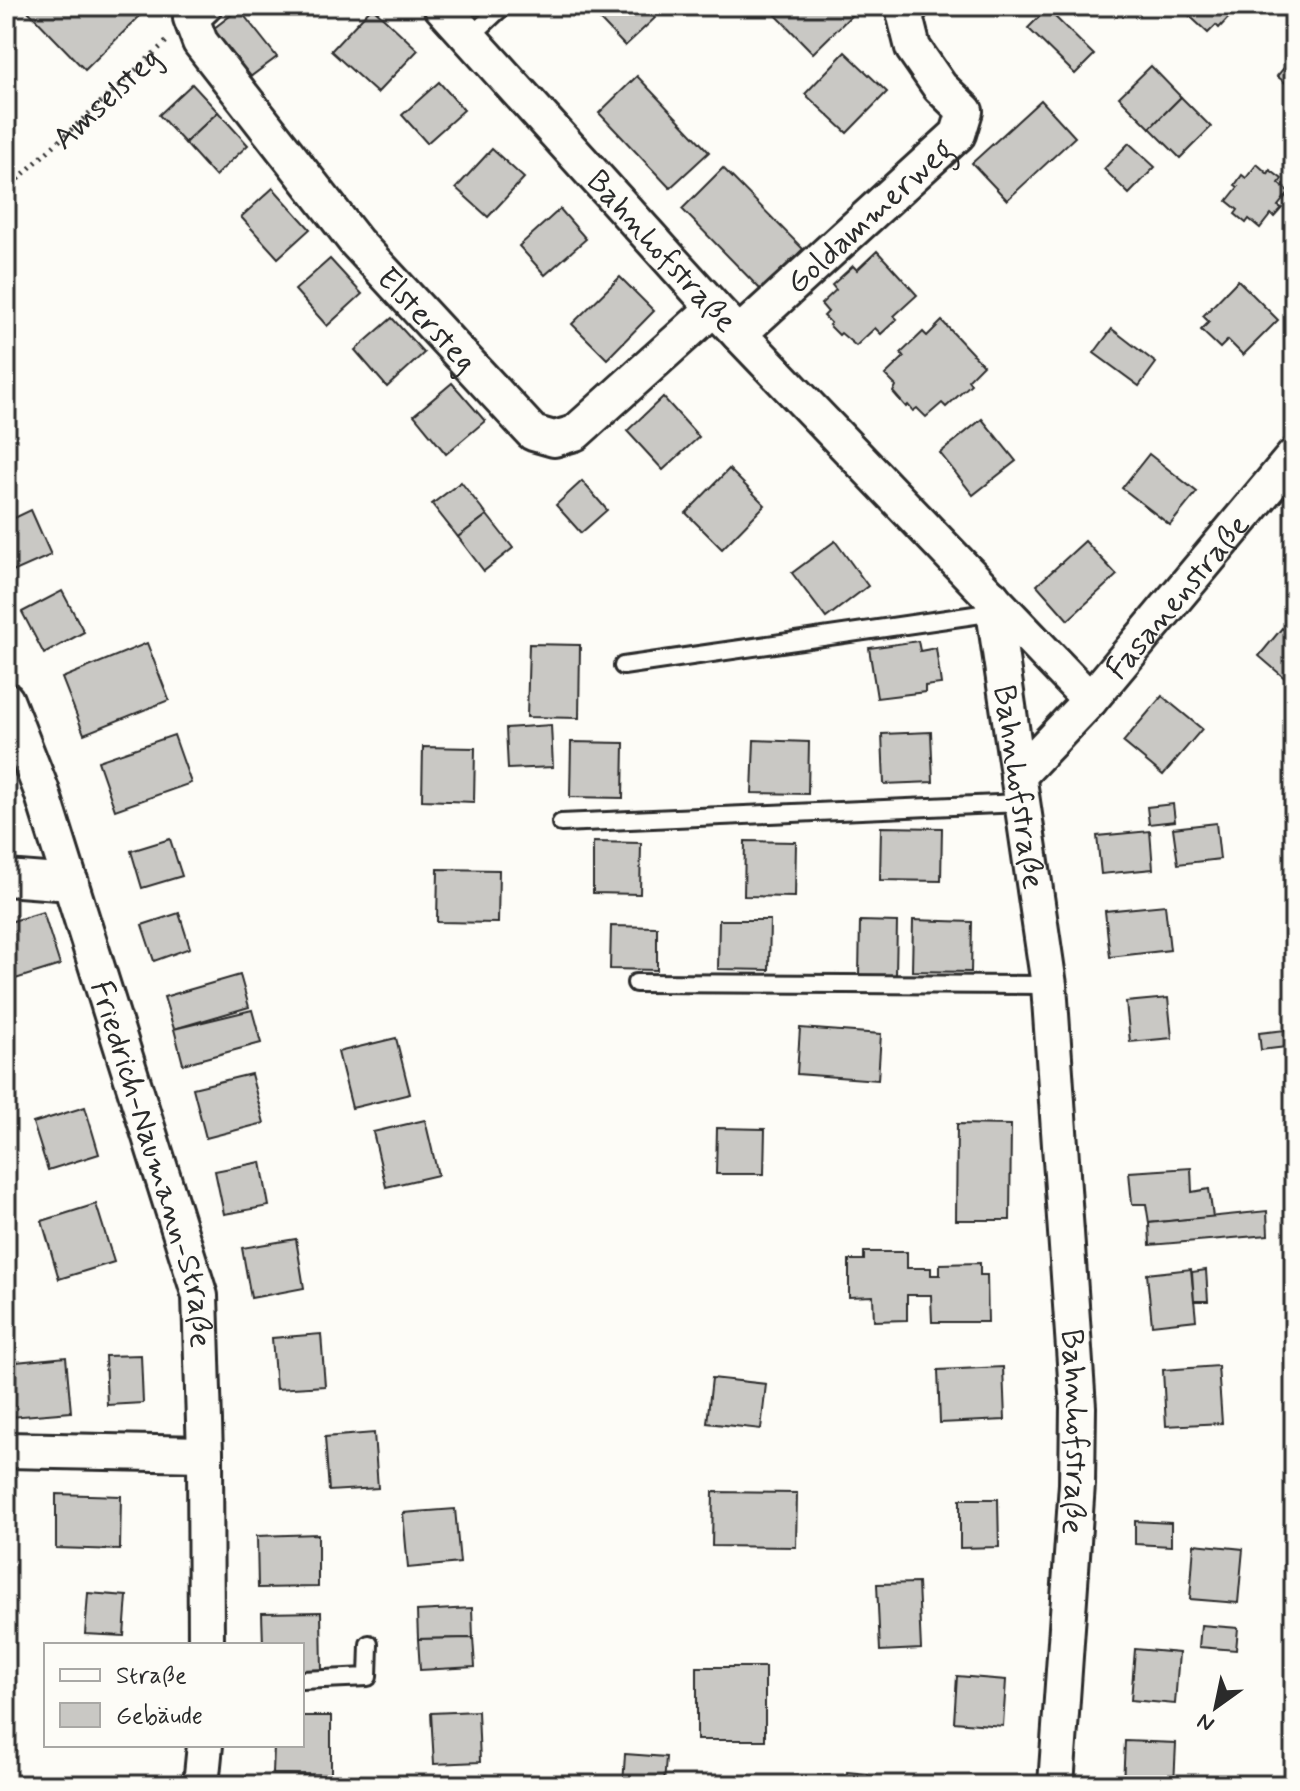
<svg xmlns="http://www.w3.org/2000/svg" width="1300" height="1791" font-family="Mynerve,sans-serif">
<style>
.building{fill:#c9c8c4;stroke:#2b2b2b;stroke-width:2}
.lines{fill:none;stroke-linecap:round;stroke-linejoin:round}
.lane-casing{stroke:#2b2b2b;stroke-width:22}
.street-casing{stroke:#2b2b2b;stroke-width:40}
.path{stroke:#2b2b2b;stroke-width:5;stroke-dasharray:2 6;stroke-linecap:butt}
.lane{stroke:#fdfcf7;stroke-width:16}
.street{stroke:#fdfcf7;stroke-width:34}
.labels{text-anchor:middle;stroke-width:6;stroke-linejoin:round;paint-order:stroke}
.street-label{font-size:32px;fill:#2b2b2b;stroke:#fdfcf7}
</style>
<rect width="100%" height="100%" fill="#fdfcf7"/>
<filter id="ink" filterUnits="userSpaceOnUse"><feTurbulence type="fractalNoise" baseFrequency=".0125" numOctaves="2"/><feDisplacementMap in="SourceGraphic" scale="16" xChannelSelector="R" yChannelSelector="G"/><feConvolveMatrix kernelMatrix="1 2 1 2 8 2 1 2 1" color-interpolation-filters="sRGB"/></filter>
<g filter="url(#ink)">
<!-- building -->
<g class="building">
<polygon points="29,6 141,6 145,11 85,70 26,9"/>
<polygon points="587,6 644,6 655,18 625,46"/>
<polygon points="778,6 861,6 813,53 772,11"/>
<polygon points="1179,6 1230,6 1228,8 1233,13 1219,28 1216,25 1208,33"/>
<polygon points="372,7 418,50 377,93 331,51"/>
<polygon points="239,9 277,57 246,80 209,32"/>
<polygon points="1047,9 1094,55 1075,74 1028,28"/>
<polygon points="845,52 887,92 847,133 805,94"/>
<polygon points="1294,56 1294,90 1277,76"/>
<polygon points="1151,66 1181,97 1150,128 1119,97"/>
<polygon points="637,76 709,152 670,188 599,113"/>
<polygon points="439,82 464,110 427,143 402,115"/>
<polygon points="192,84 218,112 185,143 159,115"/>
<polygon points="1181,97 1211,127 1180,158 1150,128"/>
<polygon points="1041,100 1075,137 1007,200 972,163"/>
<polygon points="218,112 248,145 215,176 185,143"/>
<polygon points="1129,143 1155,167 1129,194 1104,169"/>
<polygon points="492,149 524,178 488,217 456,188"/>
<polygon points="1257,164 1268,174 1270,170 1282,179 1279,183 1289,192 1278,206 1282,208 1274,217 1271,214 1260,228 1249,219 1246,223 1235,214 1238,210 1227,201 1238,187 1235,185 1242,175 1246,178"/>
<polygon points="723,168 803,249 761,290 682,209"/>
<polygon points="273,188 310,229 278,258 241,217"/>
<polygon points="560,209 586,239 545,275 519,246"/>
<polygon points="877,251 917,295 894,316 897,319 881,334 875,328 856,346 841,333 839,335 829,325 831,323 824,316 828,312 821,304 836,290 832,285 853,266 857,270"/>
<polygon points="330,259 362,294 327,326 295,290"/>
<polygon points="620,277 654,311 607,359 572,324"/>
<polygon points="1238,280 1278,320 1243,355 1228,340 1220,348 1201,330 1209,322 1203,316"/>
<polygon points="392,318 424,353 387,387 355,350"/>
<polygon points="942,321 983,365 968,380 971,384 946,407 942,403 926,417 917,408 913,411 908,405 906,407 893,392 896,386 885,375 904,357 901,353 923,332 927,336"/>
<polygon points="1112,329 1156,363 1139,386 1094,353"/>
<polygon points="452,383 485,421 446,454 414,415"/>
<polygon points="663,397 699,437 663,470 627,431"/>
<polygon points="982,419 1016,461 973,495 940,453"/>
<polygon points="1149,454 1197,492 1170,525 1122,488"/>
<polygon points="729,469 765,505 722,549 686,513"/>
<polygon points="582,481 607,510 581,533 556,505"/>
<polygon points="461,482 487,515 458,537 432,504"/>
<polygon points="31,510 51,555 6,575 6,522"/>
<polygon points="487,515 513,548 484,571 458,537"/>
<polygon points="835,541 868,586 826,618 792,573"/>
<polygon points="1085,541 1117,575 1068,620 1037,585"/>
<polygon points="62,591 84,632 44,654 22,612"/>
<polygon points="1282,628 1294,638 1294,686 1259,656"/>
<polygon points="918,641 920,651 936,648 941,684 925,686 925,692 877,698 869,648"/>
<polygon points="147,643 169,700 84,734 62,678"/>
<polygon points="529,644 580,645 579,718 527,717"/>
<polygon points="1162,696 1202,729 1163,775 1123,742"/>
<polygon points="551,725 553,767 508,769 506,728"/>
<polygon points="931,732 933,782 884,784 882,734"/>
<polygon points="174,735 191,783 115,810 98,761"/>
<polygon points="754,740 809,742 808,794 752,793"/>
<polygon points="571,742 624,743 623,798 570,797"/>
<polygon points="423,747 475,748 474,802 422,800"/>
<polygon points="1173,804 1175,821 1149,824 1147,807"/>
<polygon points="1216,823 1220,859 1178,864 1173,828"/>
<polygon points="881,827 942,828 941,881 880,880"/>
<polygon points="1150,831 1153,869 1101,874 1097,836"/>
<polygon points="170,839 182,876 142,888 131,851"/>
<polygon points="745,841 796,842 795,897 744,896"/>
<polygon points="593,842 641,843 640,894 593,893"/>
<polygon points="438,869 499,870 498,923 437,922"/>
<polygon points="1165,905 1170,950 1110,957 1105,911"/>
<polygon points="43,912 60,965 6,982 6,923"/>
<polygon points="179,913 190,948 154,961 142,925"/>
<polygon points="719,920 770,920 769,970 718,969"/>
<polygon points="913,920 972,922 971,972 912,971"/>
<polygon points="860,921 897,922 896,975 859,975"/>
<polygon points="611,926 657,927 657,970 610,969"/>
<polygon points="240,975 249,1007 174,1029 164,997"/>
<polygon points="1168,998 1172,1038 1130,1042 1126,1002"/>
<polygon points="252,1010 261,1043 183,1064 174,1029"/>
<polygon points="800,1028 881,1034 878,1080 797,1074"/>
<polygon points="1294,1029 1294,1046 1261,1050 1259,1033"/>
<polygon points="396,1038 410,1094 352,1108 338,1052"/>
<polygon points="251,1074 264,1123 206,1138 193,1088"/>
<polygon points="85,1107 99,1154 48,1170 33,1123"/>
<polygon points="425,1120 438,1175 386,1187 373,1132"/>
<polygon points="957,1124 1011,1125 1010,1220 956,1220"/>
<polygon points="717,1128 765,1129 764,1174 716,1174"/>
<polygon points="261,1162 269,1206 224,1214 215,1171"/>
<polygon points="1191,1168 1192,1192 1209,1189 1213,1217 1149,1223 1146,1204 1132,1204 1129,1172"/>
<polygon points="96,1204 114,1262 59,1279 42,1221"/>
<polygon points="1267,1211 1268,1235 1150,1245 1149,1223"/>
<polygon points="296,1239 304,1288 251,1298 242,1248"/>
<polygon points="864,1252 907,1252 907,1268 931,1268 931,1275 940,1275 940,1264 980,1263 980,1275 987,1275 988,1322 932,1322 931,1295 907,1295 907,1320 874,1321 873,1296 849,1297 849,1260 864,1260"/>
<polygon points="1191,1269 1196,1320 1152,1325 1147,1274"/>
<polygon points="1206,1270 1208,1301 1194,1301 1192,1272"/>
<polygon points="321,1334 325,1386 276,1389 272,1338"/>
<polygon points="141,1355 143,1403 107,1405 105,1356"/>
<polygon points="66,1357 71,1412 10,1417 6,1363"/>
<polygon points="1294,1361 1294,1424 1293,1425 1286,1362"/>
<polygon points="1218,1366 1222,1423 1166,1426 1163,1370"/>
<polygon points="1003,1367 1005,1420 940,1423 938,1370"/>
<polygon points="712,1378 766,1384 761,1429 707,1423"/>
<polygon points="374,1433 378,1488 329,1491 325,1437"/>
<polygon points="713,1492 797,1493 796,1547 712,1546"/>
<polygon points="56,1494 121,1496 120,1550 56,1548"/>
<polygon points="960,1499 998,1499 999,1547 960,1548"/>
<polygon points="455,1509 460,1563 408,1568 403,1513"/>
<polygon points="1135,1521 1171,1523 1171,1546 1135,1544"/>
<polygon points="318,1534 318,1587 258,1588 257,1536"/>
<polygon points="1194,1544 1243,1549 1238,1603 1190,1599"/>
<polygon points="918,1583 921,1649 880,1651 877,1584"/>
<polygon points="88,1593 127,1596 124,1636 85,1634"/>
<polygon points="472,1608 473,1638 418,1639 417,1611"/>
<polygon points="321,1612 322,1671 302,1672 302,1645 263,1645 262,1613"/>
<polygon points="1201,1625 1238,1628 1236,1650 1199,1647"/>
<polygon points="473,1638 475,1667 420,1670 418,1639"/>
<polygon points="1135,1649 1179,1653 1175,1704 1131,1700"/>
<rect x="697" y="1667" width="68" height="73"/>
<polygon points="957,1676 1006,1680 1003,1726 954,1722"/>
<polygon points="478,1711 480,1762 434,1764 431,1713"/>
<polygon points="302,1716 331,1716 331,1775 273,1774 274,1745 302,1745"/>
<polygon points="1125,1741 1176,1743 1174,1785 1123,1785"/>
<polygon points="625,1754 666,1757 664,1785 623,1785"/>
<polygon points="847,1772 868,1774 866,1785 845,1785"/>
</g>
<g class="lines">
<defs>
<g id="lane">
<polyline points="470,37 503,6"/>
<polyline points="623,666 995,612"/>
<polyline points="561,823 1021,803"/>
<polyline points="636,983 1049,985"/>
<polyline points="302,1680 368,1677 369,1644"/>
</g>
<g id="street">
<path id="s2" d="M204,6L191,18L200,42L356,242L533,433L554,439L575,433L714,308"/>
<path id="s3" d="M441,6L714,308L1090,700"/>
<path id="s4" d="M739,334L958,134L965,111L940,87L913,48L905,16L911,6"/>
<path id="s5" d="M992,597L1049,985L1078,1407L1077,1484L1056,1785"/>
<path id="s6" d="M6,700L41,789L200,1296L205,1454L206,1645"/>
<path id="s7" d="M1018,776L1090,700L1294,456"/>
<polyline points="6,878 71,883"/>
<polyline points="6,1450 205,1454"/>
<polyline points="201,1785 205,1745"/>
</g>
</defs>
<!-- lane casing -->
<use href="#lane" class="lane-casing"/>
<!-- street casing -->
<use href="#street" class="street-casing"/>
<!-- path -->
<path class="path" id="s1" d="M6,190L167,41"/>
<!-- lane -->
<use href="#lane" class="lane"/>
<!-- street -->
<use href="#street" class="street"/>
</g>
</g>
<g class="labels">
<!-- street labels -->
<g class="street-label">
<text dy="11" stroke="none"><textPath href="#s1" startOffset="136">Amselsteg</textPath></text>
<text dy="11" stroke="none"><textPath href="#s4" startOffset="176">Goldammerweg</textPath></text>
<text dy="11" stroke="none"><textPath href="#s3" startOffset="330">Bahnhofstraße</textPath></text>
<text dy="11" stroke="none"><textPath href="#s2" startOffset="402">Elstersteg</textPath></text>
<text dy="11" stroke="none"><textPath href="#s7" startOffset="240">Fasanenstraße</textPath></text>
<text dy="11" stroke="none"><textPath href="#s5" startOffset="192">Bahnhofstraße</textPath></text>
<text dy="11" stroke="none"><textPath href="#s6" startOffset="488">Friedrich-Naumann-Straße</textPath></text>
<text dy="11" stroke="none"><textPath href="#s5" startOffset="840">Bahnhofstraße</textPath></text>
</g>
</g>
<!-- margin -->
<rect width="1300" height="1791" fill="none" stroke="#fdfcf7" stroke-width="32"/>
<rect x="16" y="16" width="1268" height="1759" fill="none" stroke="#2b2b2b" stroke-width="3" filter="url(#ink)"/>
<!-- legend -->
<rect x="44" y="1643" width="260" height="104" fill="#fdfcf7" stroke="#a9a8a5" stroke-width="2"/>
<rect x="60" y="1669" width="40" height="12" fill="#fdfcf7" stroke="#a9a8a5" stroke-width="2"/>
<text x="116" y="1683" font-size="24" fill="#2b2b2b">Straße</text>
<rect x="60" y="1703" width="40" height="24" fill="#c9c8c4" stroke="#a9a8a5" stroke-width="2"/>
<text x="116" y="1723" font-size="24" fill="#2b2b2b">Gebäude</text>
<!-- north arrow -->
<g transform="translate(1216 1707) rotate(213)" stroke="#fdfcf7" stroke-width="6" paint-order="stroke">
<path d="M0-6L14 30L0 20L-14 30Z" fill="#2b2b2b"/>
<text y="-12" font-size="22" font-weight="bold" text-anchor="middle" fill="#2b2b2b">N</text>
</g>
</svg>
